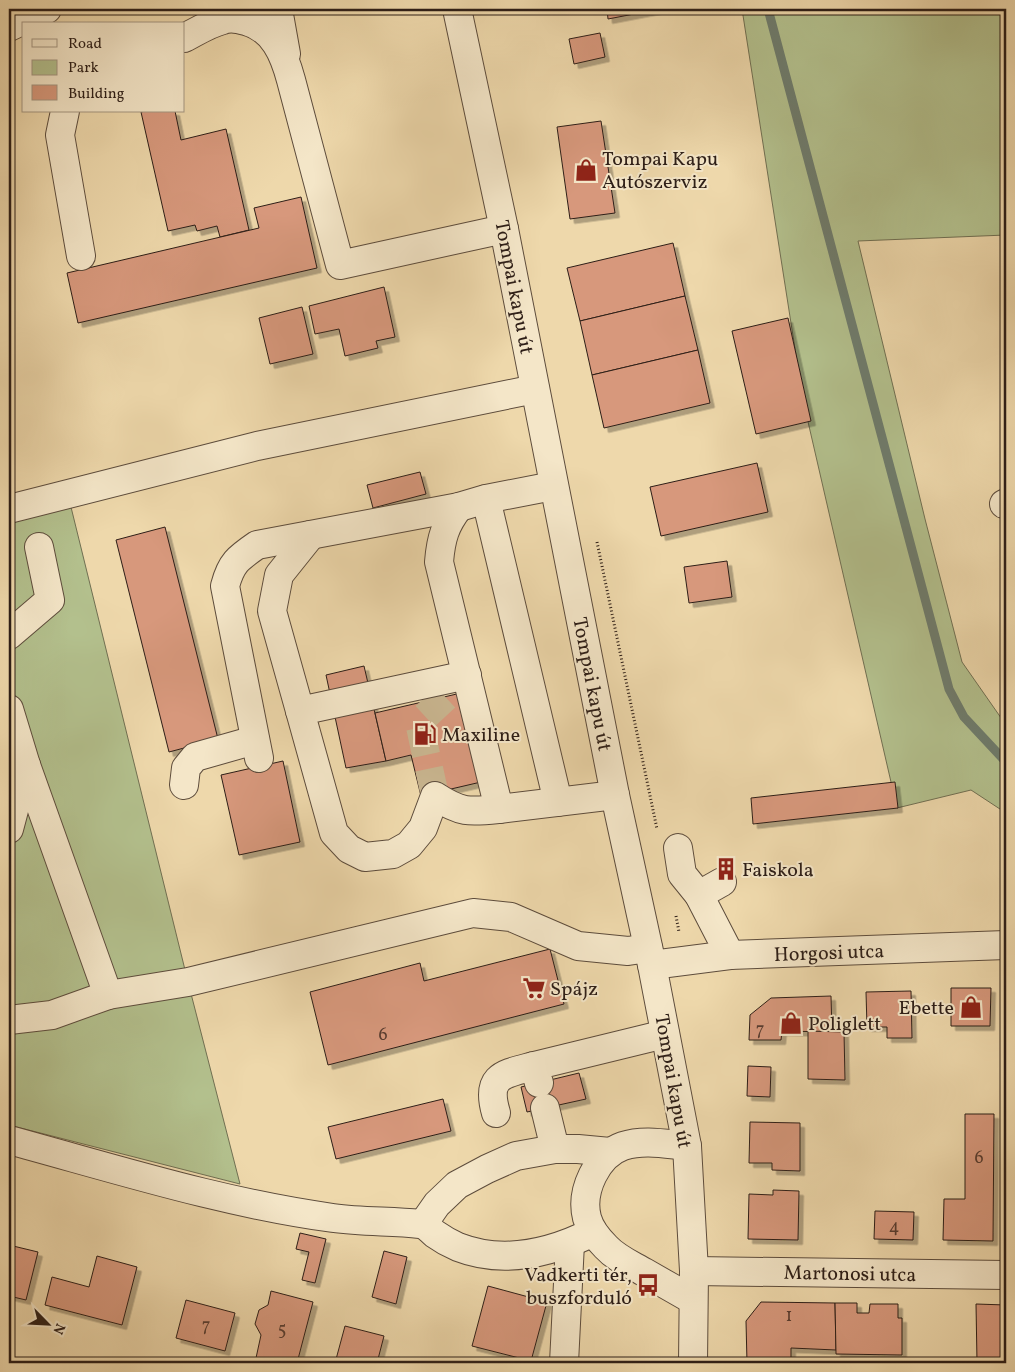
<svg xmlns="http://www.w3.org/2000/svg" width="1015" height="1372" font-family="Vollkorn,serif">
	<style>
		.green { fill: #b3c08d; stroke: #706f52 }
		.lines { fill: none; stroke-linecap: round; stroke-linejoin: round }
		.stream { stroke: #6e7c6d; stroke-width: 9 }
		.building { fill: #d7987b; stroke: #2d1e17; filter: url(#shadow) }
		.minor-tunnel { stroke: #c7b38d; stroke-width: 28; stroke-dasharray: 28 14; stroke-linecap: butt }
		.minor-casing { stroke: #5d4c3c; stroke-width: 30 }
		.path { stroke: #2d1e17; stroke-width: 3; stroke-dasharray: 1 2.5; stroke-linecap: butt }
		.minor { stroke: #f4e6c8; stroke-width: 28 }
		.labels { text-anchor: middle; stroke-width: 4; stroke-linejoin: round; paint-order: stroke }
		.number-label { font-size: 18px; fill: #583c30 }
		.poi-label { font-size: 20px; fill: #2d1e17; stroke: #f4e6c8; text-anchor: start }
		.street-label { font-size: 20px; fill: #2d1e17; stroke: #f4e6c8 }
	</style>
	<defs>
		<filter id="shadow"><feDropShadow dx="4.5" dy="4.5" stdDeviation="0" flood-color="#0004"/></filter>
	</defs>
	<rect width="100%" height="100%" fill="#eed8ab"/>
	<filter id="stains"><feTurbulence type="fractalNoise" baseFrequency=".004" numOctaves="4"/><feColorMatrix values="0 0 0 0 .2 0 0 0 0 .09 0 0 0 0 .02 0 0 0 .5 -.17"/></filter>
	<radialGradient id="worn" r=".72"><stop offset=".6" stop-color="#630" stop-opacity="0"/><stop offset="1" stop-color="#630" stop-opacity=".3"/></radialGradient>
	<g class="green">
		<path d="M742 9H1006V235L858 241 925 519 962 662 1006 725V813L971 790 897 808 803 400Z"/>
		<path d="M69 499 188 982 240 1184 9 1125V516Z"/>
	</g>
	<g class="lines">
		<path class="stream" d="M768 9 949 689 964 717 1006 762"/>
	</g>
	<g class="building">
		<path d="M607 9H660L608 19Z"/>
		<path d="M600 33 605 57 574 64 569 39Z"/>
		<path d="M146 111H175L181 140 226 129 249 230 220 237 217 226 197 231 195 225 168 231 141 112Z"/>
		<path d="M601 121 615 213 570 219 557 127Z"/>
		<path d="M301 197 317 268 78 323 67 273 259 228 254 208Z"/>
		<path d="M673 243 685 296 580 321 567 268Z"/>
		<path d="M384 287 395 337 376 341 378 348 345 356 339 329 315 334 309 306Z"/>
		<path d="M685 296 698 350 592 375 580 321Z"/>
		<path d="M302 307 313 354 270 364 259 318Z"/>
		<path d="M788 318 811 421 756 434 732 331Z"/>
		<path d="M698 350 710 403 604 428 592 375Z"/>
		<path d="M757 463 768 512 661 536 650 487Z"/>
		<path d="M420 472 426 494 373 508 367 485Z"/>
		<path d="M165 527 218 739 169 752 116 540Z"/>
		<path d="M727 561 732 597 689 603 684 567Z"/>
		<path d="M364 666 386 761 346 768 326 675Z"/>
		<path d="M461 693 481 782 421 796 411 755 386 761 375 713Z"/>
		<path d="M283 761 300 842 239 855 221 775Z"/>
		<path d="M895 782 898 808 753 824 751 798Z"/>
		<path d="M550 949 564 1004 328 1065 310 992 420 963 424 981Z"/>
		<path d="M951 988H991L990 1026H951Z"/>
		<path d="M911 991 912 1038H887V1027H867L866 992Z"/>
		<path d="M831 996 832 1032 782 1031 781 1040H749L750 1015 771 998Z"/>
		<path d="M808 1031 844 1032 845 1080 808 1079Z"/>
		<path d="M748 1066 771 1067 770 1097 747 1096Z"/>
		<path d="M579 1073 586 1099 527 1112 521 1087Z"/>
		<path d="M443 1099 451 1131 336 1159 328 1127Z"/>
		<path d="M965 1114H994L993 1241 943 1240 944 1199H965Z"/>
		<path d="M750 1122 800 1123V1171L772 1170V1163H749Z"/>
		<path d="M773 1190 799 1191 798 1240 748 1239 749 1194 773 1195Z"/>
		<path d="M875 1211 914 1212 913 1240 874 1239Z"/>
		<path d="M300 1233 326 1239 315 1283 302 1280 309 1252 296 1249Z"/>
		<path d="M9 1245 38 1252 26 1300 9 1296Z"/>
		<path d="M384 1251 407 1257 396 1304 372 1297Z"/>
		<path d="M97 1256 137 1267 122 1325 45 1305 52 1277 89 1287Z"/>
		<path d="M488 1286 547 1302 531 1361 472 1346Z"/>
		<path d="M271 1291 313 1302 297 1363H276L256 1358 261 1335 255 1324 259 1310 268 1305Z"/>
		<path d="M186 1300 235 1313 225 1351 176 1338Z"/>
		<path d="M761 1302 835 1303 836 1350 791 1348V1363H747L746 1321Z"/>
		<path d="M835 1303H857V1313H869L870 1304H898V1318H902V1355L836 1354Z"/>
		<path d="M976 1304 1006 1305V1362H977Z"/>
		<path d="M345 1326 384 1336 377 1363H335Z"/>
	</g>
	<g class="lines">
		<path class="minor-tunnel" d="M435 796 419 722 446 697"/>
		<defs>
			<g id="minor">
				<path d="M278 9 286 54"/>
				<path d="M457 9 504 229 615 795 652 965 687 1146 694 1271 693 1363"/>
				<path d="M9 27 47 9"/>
				<path d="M184 38C196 32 210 23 223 20 230 17 239 19 246 21 274 29 284 54 291 80L340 265 504 229"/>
				<path d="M65 111 60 135 81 256"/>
				<path d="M486 499 558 802"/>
				<path d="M1004 504 1006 503"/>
				<path d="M459 507C445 525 441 538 439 562L499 809 615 795"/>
				<path d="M9 509 257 446 535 389"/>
				<path d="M9 635 50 600 39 547"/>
				<path d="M467 675 300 711 334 833 349 849 365 857 393 854 409 845 423 828 435 796C461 813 469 812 499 809"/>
				<path d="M9 709 26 765 108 995"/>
				<path d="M300 711 272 611 279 575 311 535"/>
				<path d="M259 758 225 586C231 563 238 558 257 545L459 507 486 499 553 486"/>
				<path d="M184 785 186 768 195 757 255 740"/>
				<path d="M9 829 26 765"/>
				<path d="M678 848 682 874 699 895 730 955"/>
				<path d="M699 895 722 882"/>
				<path d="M652 965 730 955 1006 945"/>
				<path d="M9 1020 52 1015 108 995 188 982 473 913 511 917 578 946 628 951 648 948"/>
				<path d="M539 1083 534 1066 665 1034"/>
				<path d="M545 1108 555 1149"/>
				<path d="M496 1113C485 1075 504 1074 534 1066"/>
				<path d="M9 1140C116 1169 223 1203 333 1218 362 1222 391 1221 420 1224 426 1224 430 1230 435 1234 442 1239 451 1244 458 1247 504 1265 551 1253 593 1232"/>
				<path d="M687 1146C666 1144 644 1139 623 1146 597 1155 580 1191 587 1218 590 1229 598 1239 606 1247 616 1258 630 1264 644 1272 660 1281 677 1291 693 1300"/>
				<path d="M423 1224 437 1204 457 1185 487 1169 516 1156 555 1149H578L610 1152"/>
				<path d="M694 1271 1006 1275"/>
				<path d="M564 1363 570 1243"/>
			</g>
		</defs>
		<use href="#minor" class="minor-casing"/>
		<g class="path">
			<path d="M597 542 657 829"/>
			<path d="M676 916 679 932"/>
		</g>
		<use href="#minor" class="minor"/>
	</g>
	<defs>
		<symbol id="shop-bare" viewBox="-9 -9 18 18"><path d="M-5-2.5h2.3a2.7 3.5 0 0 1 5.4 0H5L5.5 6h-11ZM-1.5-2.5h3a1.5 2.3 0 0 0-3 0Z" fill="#8f2418" stroke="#f4e6c8" stroke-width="2.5" paint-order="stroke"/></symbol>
		<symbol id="fuel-bare" viewBox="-9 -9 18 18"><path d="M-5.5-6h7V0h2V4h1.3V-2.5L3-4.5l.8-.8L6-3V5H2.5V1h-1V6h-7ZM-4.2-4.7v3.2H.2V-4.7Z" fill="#8f2418" stroke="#f4e6c8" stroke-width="2.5" paint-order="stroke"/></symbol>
		<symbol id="building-bare" viewBox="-9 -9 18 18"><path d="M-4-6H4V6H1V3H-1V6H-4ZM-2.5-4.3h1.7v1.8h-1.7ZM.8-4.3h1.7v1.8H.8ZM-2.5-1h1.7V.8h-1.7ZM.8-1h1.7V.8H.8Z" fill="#8f2418" stroke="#f4e6c8" stroke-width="2.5" paint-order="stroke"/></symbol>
		<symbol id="supermarket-bare" viewBox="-9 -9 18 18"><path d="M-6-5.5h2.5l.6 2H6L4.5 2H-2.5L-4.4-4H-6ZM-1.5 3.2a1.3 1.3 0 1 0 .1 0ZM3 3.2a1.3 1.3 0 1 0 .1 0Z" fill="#8f2418" stroke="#f4e6c8" stroke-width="2.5" paint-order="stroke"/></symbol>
		<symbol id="bus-bare" viewBox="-9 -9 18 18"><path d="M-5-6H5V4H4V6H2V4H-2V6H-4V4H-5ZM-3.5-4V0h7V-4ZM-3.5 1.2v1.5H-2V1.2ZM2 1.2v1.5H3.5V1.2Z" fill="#8f2418" stroke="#f4e6c8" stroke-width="2.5" paint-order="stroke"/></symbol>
	</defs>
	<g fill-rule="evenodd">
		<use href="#shop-bare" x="570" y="154" width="32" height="32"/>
		<use href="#fuel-bare" x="409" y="718" width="32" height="32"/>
		<use href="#building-bare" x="710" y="853" width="32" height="32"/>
		<use href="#supermarket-bare" x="518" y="972" width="32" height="32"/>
		<use href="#shop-bare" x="955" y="991" width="32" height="32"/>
		<use href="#shop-bare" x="775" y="1007" width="32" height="32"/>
		<use href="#bus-bare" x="632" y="1269" width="32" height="32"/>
	</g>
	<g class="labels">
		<g class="number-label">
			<text x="760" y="1035">7</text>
			<text x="383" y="1040">6</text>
			<text x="979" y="1163">6</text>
			<text x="894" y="1232">4</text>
			<text x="789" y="1321">1</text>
			<text x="206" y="1331">7</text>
			<text x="282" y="1335">5</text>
		</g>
		<g class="poi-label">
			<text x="602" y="165">Tompai Kapu<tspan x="602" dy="23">Autószerviz</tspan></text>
			<text x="442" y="741">Maxiline</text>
			<text x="742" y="876">Faiskola</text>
			<text x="550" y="995">Spájz</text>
			<text x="954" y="1014" text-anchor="end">Ebette</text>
			<text x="808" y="1030">Poliglett</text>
			<text x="632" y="1281" text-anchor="end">Vadkerti tér,<tspan x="632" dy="23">buszforduló</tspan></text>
		</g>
		<g class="street-label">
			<text transform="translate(515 287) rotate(79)" y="7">Tompai kapu út</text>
			<text transform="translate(593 684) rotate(79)" y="7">Tompai kapu út</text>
			<text transform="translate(829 952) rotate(-2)" y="7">Horgosi utca</text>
			<text transform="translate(674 1081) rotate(80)" y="7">Tompai kapu út</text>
			<text transform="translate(850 1273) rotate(1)" y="7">Martonosi utca</text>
		</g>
	</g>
	<rect width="1015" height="1372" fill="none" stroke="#eed8ab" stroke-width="30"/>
	<rect x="10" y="10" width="995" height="1352" fill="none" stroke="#2d1e17" stroke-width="2.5"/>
	<rect x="15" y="15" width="985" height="1342" fill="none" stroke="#2d1e17"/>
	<rect x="22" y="22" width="162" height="90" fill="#f4e6c8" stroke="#a49681"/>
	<rect x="32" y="39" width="25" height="8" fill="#f4e6c8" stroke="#a49681"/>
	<text x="68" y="48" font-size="15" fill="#2d1e17">Road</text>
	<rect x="32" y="60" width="25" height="15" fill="#b3c08d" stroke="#a49681"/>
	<text x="68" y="72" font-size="15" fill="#2d1e17">Park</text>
	<rect x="32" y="85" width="25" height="15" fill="#d7987b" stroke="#a49681"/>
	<text x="68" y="98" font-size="15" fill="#2d1e17">Building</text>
	<g transform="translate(48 1324) rotate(114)" stroke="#f4e6c8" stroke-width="4" paint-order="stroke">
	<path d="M0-4L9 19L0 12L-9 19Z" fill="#2d1e17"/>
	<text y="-8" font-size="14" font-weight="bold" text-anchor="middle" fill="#2d1e17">N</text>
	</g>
	<rect width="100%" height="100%" filter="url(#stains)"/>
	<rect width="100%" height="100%" fill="url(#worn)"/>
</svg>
